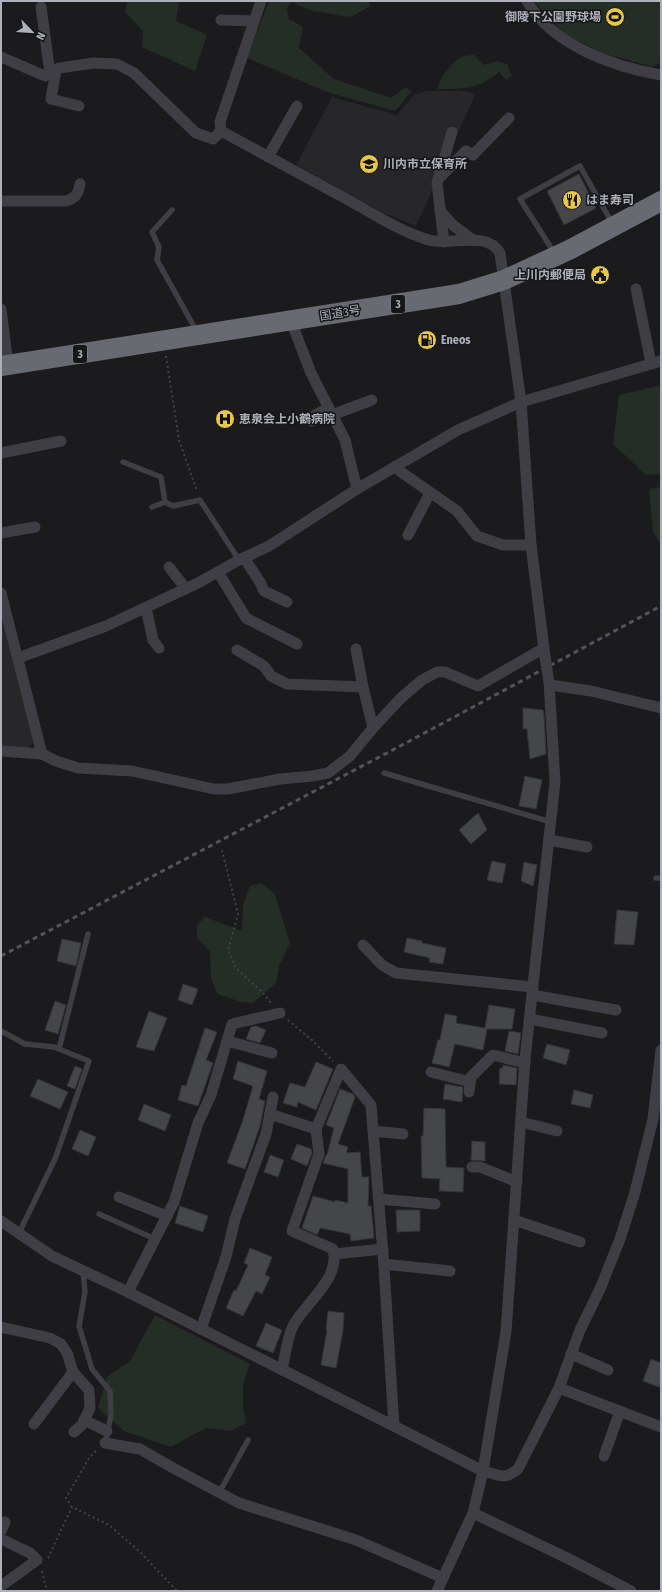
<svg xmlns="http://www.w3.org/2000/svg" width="662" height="1592" font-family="'Fira Sans Condensed','Noto Sans JP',sans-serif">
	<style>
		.built { fill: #27272a }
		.green { fill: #252d27 }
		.building { fill: #45464a; stroke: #353539 }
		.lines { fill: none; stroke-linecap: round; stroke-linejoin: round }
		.path { stroke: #424349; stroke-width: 2; stroke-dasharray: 2 3; stroke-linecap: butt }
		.lane { stroke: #3e3e44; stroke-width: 5.5 }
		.street { stroke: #3e3e44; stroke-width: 11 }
		.highway { stroke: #686a72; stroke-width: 20 }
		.rail { stroke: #53545b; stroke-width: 3; stroke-dasharray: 5 4; stroke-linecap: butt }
		.street-bridge { stroke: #3e3e44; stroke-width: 11 }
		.labels { text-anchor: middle; stroke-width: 3; stroke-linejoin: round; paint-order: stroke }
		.shield { fill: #161618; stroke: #80828a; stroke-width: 1 }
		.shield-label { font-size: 11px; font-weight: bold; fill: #aeb1bb }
		.poi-label { font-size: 12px; font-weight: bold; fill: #aeb1bb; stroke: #161618; text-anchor: start }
		.street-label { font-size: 12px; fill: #aeb1bb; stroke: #161618 }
	</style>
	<rect width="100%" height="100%" fill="#1b1b1d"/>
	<g class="built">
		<path d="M427 91H468L475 95 416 226 384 213 296 165 332 97 397 115 415 94Z"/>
		<path d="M1 615 34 742 26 749 1 747Z"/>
	</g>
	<g class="green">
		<path d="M127 1H179L176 21 207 35 195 71 142 47 143 31 125 12Z"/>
		<path d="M269 1H368L370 6 357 14 349 17 309 10 291 2 287 8 289 19 303 27 299 48 334 79 391 98 406 87 411 92 395 111 330 93 247 58Z"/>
		<path d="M534 1H661V62L653 67 603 53 567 35 550 19Z"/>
		<path d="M474 55 484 65 497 61 507 64 512 76 506 80 499 72C478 89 464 89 438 89 439 78 453 60 464 56 466 55 471 55 474 55Z"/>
		<path d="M661 385V474L646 475 613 444 619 395Z"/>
		<path d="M661 487V545L653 532 649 489Z"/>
		<path d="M261 883 275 894 290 943 279 966 276 983 253 1003 241 1002 218 994 211 979 210 951 197 938V925L205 917 242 931 243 905 250 886Z"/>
		<path d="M155 1315 250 1364 243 1384V1406L246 1423 231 1431 206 1428 171 1447 124 1431 98 1408 107 1377 130 1361Z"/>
	</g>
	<g class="building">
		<path d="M579 174 596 208 564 225 547 191Z"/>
		<path d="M523 708 543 710 544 715 546 754 530 759 527 729H523Z"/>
		<path d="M525 776 542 780 536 809 519 806Z"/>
		<path d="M478 813 487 830 471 844 459 830Z"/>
		<path d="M492 861 506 864 502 883 487 880Z"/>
		<path d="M524 862 537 865 533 886 521 881Z"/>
		<path d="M617 910 638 912 634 945 614 944Z"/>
		<path d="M407 938 422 941V943L446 948 443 964 429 962 430 958 404 952Z"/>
		<path d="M62 939 81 943 76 966 57 961Z"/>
		<path d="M183 984 198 989 192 1005 178 1000Z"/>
		<path d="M55 1001 66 1005 58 1034 45 1030Z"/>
		<path d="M489 1005 515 1009 512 1029H487L483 1050 455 1044 449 1067 432 1063 438 1040H440L445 1014 457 1016 456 1023 485 1028Z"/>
		<path d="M149 1011 167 1018 154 1051 136 1047Z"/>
		<path d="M256 1026 266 1030 260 1043 246 1039 251 1027Z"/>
		<path d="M205 1028 217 1032 206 1060 213 1063 198 1106 178 1100 182 1085 186 1086Z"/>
		<path d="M509 1031 521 1033 518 1054 505 1051Z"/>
		<path d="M547 1044 570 1050 566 1065 543 1058Z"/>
		<path d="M238 1061 267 1071 259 1099 265 1101 260 1126 245 1169 227 1163 243 1120 253 1086 233 1079Z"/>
		<path d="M316 1062 333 1069 316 1110 298 1102 297 1107 283 1103 290 1083 305 1087Z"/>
		<path d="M503 1065 517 1068 516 1085 499 1084 500 1068H503Z"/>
		<path d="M75 1066 82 1069 75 1089 67 1086Z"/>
		<path d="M38 1079 68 1092 60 1109 30 1096Z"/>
		<path d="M445 1084 463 1087 462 1102 443 1099Z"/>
		<path d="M340 1089 353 1094 355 1097 338 1144 348 1147 346 1153 360 1152 362 1177H369L368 1206H371L374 1238 351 1241 350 1234 320 1228 317 1235 302 1228 313 1196 335 1202V1200L348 1203V1169L323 1163 326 1155H327L334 1128 326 1125Z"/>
		<path d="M574 1090 593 1095 590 1108 571 1104Z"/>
		<path d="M144 1104 171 1115 165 1131 138 1120Z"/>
		<path d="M424 1108 445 1109 446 1167 464 1168 463 1192 439 1191 440 1179 422 1178 421 1136H423Z"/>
		<path d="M80 1130 96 1137 88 1156 72 1149Z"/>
		<path d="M472 1141 485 1142V1161L471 1160Z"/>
		<path d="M297 1144 311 1149 312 1153 307 1166 291 1159Z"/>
		<path d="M270 1155 284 1160 278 1177 264 1172Z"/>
		<path d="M180 1206 208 1216 203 1232 175 1223Z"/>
		<path d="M396 1210H420V1231L397 1232Z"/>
		<path d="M250 1248 272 1257 265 1275 270 1277 262 1294 256 1291 243 1316 226 1308 234 1290 236 1291 248 1265 244 1263Z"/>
		<path d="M328 1311 344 1313 343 1331 336 1368 321 1365 327 1330H326Z"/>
		<path d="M266 1323 282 1330 273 1353 256 1346Z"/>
		<path d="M651 1359 661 1363V1381L659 1387 643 1381Z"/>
	</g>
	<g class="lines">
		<g class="path">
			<path d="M166 356 179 440 197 491"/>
			<path d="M222 850 238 914 228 950 235 967 263 993 272 1004"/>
			<path d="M288 1020 313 1041 333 1061"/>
			<path d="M96 1451 89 1458 66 1498 72 1507 109 1525 140 1552 177 1591"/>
			<path d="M48 1558 72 1507"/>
			<path d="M42 1571 47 1591"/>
		</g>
		<g class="lane">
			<path d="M172 210 152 232 159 247 157 260 197 332"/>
			<path d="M555 254 520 199 580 166 612 223"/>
			<path d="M123 462 161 477 165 502"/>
			<path d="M152 507 165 502 173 506 200 500 239 560"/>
			<path d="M384 773 551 822"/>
			<path d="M656 878H661"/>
			<path d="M1 1031 25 1044 54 1047 89 1061 55 1159 19 1233"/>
			<path d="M59 1049 88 934"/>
			<path d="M99 1214 155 1239"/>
			<path d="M83 1270 85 1292 79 1326 92 1369 110 1391 111 1416 105 1443"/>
			<path d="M219 1493 248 1440"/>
		</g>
		<g class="street">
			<path d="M261 1 220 122 221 131C265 155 309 179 352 202 377 216 402 232 429 240 450 246 487 230 500 253L521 402 531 545 545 657"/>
			<path d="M527 1C552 45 614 67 661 75"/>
			<path d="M41 7 50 73"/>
			<path d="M221 20 254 21"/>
			<path d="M1 57 45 76 59 68 94 63 117 64 134 73 196 133 213 139 221 131"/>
			<path d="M56 70 51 99 79 106"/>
			<path d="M268 157 297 106"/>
			<path d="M440 177 466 151 473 155 509 118"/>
			<path d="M1 201H66C76 198 78 194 80 184"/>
			<path d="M440 211 454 226 473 240"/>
			<path d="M444 242 437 183 452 132"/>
			<path d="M636 289 651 363"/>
			<path d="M1 309 8 365"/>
			<path d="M291 321 311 373 345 440 357 489 458 430 521 402 661 361"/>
			<path d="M332 415 372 400"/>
			<path d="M312 421 315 415 329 408"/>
			<path d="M1 453 61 441"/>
			<path d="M394 467 457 511 477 536 503 545H531"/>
			<path d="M1 533 35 527"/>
			<path d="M408 535 430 493"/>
			<path d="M244 558 260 582 264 591 287 602"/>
			<path d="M169 567 186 589"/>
			<path d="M218 572 246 618 297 644"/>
			<path d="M1 593 42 754"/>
			<path d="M146 608 153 640 159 648"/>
			<path d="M356 649 363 687 373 728"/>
			<path d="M237 650 264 666 271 676 287 684 363 687"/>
			<path d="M18 658 106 626 198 583 239 560 269 546 357 489"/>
			<path d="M550 685 591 691 661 708"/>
			<path d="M1 751 42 754 56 761 78 768 132 771 214 789H228L280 779 313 776 328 773 350 756 373 728 401 698 422 680 437 672H445L478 686 544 648"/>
			<path d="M549 840 587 847"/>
			<path d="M363 945 382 965 396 973 533 987"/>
			<path d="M532 995 616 1010"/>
			<path d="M530 1019 602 1033"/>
			<path d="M227 1041 272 1053"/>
			<path d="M431 1072 467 1081 493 1055 525 1063"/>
			<path d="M469 1092 471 1077"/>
			<path d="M270 1114 316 1129"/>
			<path d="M521 1122 557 1131"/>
			<path d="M373 1131 403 1134"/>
			<path d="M472 1167H480L517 1182"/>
			<path d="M119 1197 167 1216"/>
			<path d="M379 1199 435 1204"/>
			<path d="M514 1220 580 1242"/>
			<path d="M1 1221 52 1256 128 1292 483 1471C500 1475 503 1481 518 1469L559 1388 580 1330 600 1289 620 1239 635 1192 653 1119 661 1050"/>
			<path d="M334 1254 383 1249"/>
			<path d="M384 1264 450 1271"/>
			<path d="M128 1292 174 1202 198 1123 211 1095 232 1024 280 1013"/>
			<path d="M1 1327 50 1338 61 1344 67 1353 73 1372 89 1390 90 1408 82 1425 74 1432"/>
			<path d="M201 1329 226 1257 235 1219 266 1134 273 1097"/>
			<path d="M571 1354 608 1370"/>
			<path d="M282 1370C285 1356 287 1340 292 1328 304 1303 341 1280 333 1249L292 1231 319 1154 316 1129 341 1069 371 1105 384 1267 394 1426"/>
			<path d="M559 1388 661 1427"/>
			<path d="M84 1420 107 1431"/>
			<path d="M34 1424 73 1372"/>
			<path d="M105 1443 140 1449 173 1468 239 1503 356 1540 443 1578"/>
			<path d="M604 1456 620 1411"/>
			<path d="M473 1513 567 1558 631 1591"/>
			<path d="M1 1531 5 1522"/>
			<path d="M1 1539 30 1553 37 1560 1 1586"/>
			<path d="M437 1591 473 1513 483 1471 506 1332 525 1059 555 782 549 682"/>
		</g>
		<path class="highway" d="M1 366 459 294 504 280 569 250 661 201"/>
		<path class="rail" d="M1 956 404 744 661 606"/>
		<path class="street-bridge" d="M545 657 549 682"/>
	</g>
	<defs>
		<symbol id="stadium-disc" viewBox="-11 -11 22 22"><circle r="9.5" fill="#e8c647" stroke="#161618"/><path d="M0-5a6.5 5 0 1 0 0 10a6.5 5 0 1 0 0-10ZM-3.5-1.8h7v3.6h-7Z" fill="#111"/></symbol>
		<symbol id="school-disc" viewBox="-11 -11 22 22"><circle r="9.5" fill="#e8c647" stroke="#161618"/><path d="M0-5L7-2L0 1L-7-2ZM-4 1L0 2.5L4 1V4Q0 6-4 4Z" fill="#111"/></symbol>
		<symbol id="restaurant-disc" viewBox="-11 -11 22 22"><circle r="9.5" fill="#e8c647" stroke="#161618"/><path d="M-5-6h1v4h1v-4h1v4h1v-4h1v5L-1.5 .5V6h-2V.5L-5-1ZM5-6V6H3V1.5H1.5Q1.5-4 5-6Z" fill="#111"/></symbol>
		<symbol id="civic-disc" viewBox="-11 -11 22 22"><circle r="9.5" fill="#e8c647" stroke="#161618"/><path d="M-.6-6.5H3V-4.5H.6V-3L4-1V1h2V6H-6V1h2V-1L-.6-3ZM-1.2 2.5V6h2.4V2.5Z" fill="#111"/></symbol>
		<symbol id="fuel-disc" viewBox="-11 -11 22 22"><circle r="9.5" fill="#e8c647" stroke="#161618"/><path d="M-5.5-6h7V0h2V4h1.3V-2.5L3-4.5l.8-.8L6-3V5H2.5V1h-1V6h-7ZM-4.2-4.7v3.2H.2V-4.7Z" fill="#111"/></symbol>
		<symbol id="hospital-disc" viewBox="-11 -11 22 22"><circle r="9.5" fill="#e8c647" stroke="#161618"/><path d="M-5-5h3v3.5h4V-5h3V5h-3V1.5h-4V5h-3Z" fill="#111"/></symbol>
	</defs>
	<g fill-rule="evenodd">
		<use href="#stadium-disc" x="604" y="6" width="22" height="22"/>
		<use href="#school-disc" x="358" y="153" width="22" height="22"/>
		<use href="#restaurant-disc" x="561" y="189" width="22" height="22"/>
		<use href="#civic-disc" x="589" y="264" width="22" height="22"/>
		<use href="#fuel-disc" x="416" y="329" width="22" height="22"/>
		<use href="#hospital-disc" x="214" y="408" width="22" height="22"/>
	</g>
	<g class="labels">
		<g class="shield">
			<rect x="391" y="295" width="14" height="18" rx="3"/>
			<rect x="73" y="345" width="14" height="18" rx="3"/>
		</g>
		<g class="shield-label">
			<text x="398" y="308">3</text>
			<text x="80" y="358">3</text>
		</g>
		<g class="poi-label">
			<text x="601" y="21" text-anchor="end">御陵下公園野球場</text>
			<text x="383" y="168">川内市立保育所</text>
			<text x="586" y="204">はま寿司</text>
			<text x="586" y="279" text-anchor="end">上川内郵便局</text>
			<text x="441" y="344">Eneos</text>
			<text x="239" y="423">恵泉会上小鶴病院</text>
		</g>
		<g class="street-label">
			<text transform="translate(340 313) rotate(-9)" y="4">国道3号</text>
		</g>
	</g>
	<rect width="662" height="1592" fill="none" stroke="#aeb1bb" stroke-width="4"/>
	<g transform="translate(32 32) rotate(115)" stroke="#161618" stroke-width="3" paint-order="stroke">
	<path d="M0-3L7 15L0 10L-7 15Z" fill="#aeb1bb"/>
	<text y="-6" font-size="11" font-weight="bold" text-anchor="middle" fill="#aeb1bb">N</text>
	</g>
</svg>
